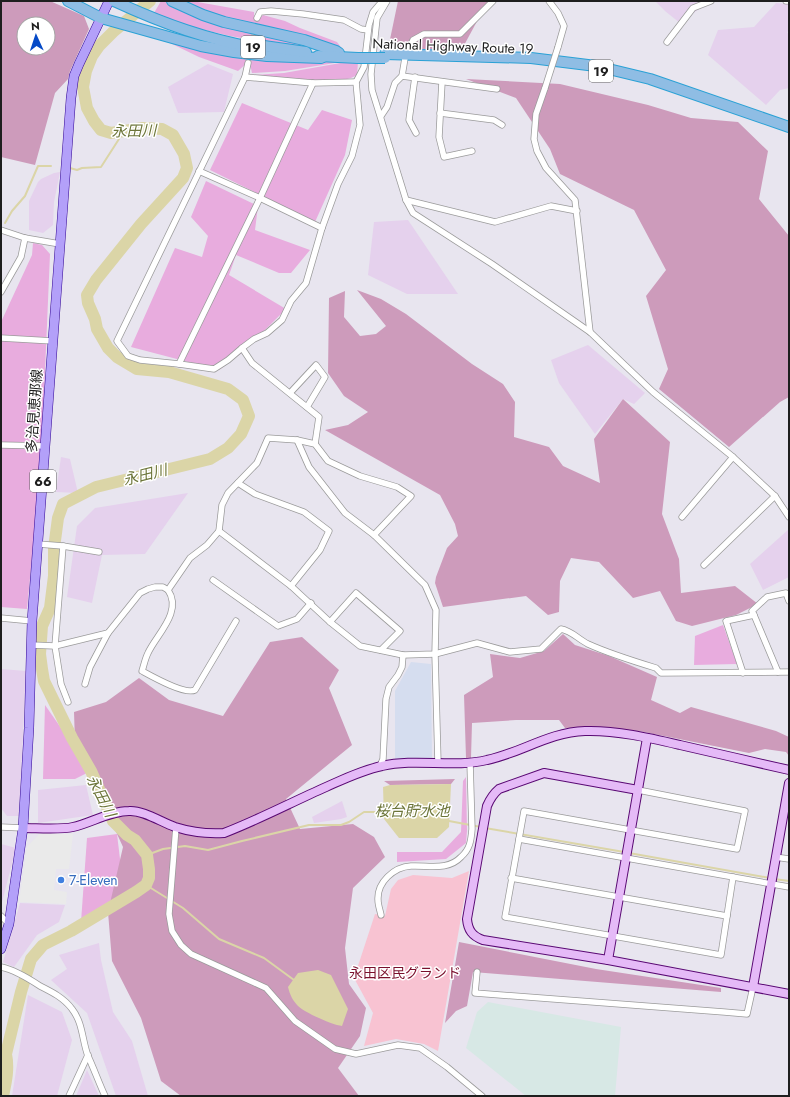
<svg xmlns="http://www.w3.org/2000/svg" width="790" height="1097" font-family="Jost,'Noto Sans JP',sans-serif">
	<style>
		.commercial { fill: #d5ddef }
		.industrial { fill: #d7e8e5 }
		.farmland { fill: #e5d1ed }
		.grass { fill: #e8acde }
		.forest { fill: #cd9bbb; fill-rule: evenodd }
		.park { fill: #f8c3d2 }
		.parking { fill: #eaeaea }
		.water { fill: #dbd5a7 }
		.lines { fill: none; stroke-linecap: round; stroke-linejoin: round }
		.stream { stroke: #dbd5a7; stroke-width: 2 }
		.river { stroke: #dbd5a7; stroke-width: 12 }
		.street-tunnel { stroke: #c0bdc5; stroke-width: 5.5; stroke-dasharray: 5.5 3; stroke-linecap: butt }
		.street-casing { stroke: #9b9b9b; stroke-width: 7 }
		.secondary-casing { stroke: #590873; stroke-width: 10 }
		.primary-casing { stroke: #320594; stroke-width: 10 }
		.highway-casing { stroke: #2aa1d5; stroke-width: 12 }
		.street { stroke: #fff; stroke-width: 5.5 }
		.secondary { stroke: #e5baf7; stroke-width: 8 }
		.primary { stroke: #b3a0f9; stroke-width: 9 }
		.highway { stroke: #8fbde4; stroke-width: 10 }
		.street-bridge-casing { stroke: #9b9b9b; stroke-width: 7; stroke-linecap: butt }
		.highway-bridge-casing { stroke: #2aa1d5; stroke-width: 12; stroke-linecap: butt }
		.street-bridge { stroke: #fff; stroke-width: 5.5 }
		.highway-bridge { stroke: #8fbde4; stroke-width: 10 }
		.shop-dot { fill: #3f7fe0; stroke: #fff; stroke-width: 1.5 }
		.labels { text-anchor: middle; stroke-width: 3; stroke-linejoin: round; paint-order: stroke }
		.shield { fill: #fff; stroke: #626262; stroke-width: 1 }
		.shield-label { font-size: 13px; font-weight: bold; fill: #1e1e1e }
		.street-label { font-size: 14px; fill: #1e1e1e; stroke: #fff }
		.shop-label { font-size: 14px; fill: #366cbe; stroke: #fff; text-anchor: start }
		.park-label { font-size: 14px; fill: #7a0f2c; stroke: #fff }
		.water-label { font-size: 15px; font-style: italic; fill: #6c7539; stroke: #fff }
	</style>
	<rect width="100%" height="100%" fill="#e8e5ef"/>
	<path class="commercial" d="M411 662 431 664 432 762 395 764V691Z"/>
	<path class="industrial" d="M488 1002 621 1027 615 1096H526L466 1048 477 1012Z"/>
	<g class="farmland">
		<path d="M655 1H710L680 23 665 11Z"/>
		<path d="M776 3 789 4V31L787 32 789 35V88L780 90 766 105 708 55 718 30 754 27Z"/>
		<path d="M208 64 233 74 224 112 178 113 168 87Z"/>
		<path d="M60 172 54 202 53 225 43 233 29 230V201L38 182 41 179 54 173Z"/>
		<path d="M408 220 458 294H407L368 275 374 222Z"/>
		<path d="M588 345 645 393 634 404 623 399 595 434 559 383 551 360Z"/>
		<path d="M61 457 70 459 78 493 56 492Z"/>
		<path d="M188 493 145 554 102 555 92 603 67 597 77 526 95 508Z"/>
		<path d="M789 529V577L763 590 750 564Z"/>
		<path d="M1 669 26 671 19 816H7L1 808Z"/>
		<path d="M86 785 93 815 38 823V790Z"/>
		<path d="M342 801 347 817 341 819 314 823 312 817Z"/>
		<path d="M1 844 16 848 1 906Z"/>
		<path d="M20 903 65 905 59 922 37 935 14 967 3 962Z"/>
		<path d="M99 943 101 960 113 1012 132 1041 148 1096H116L87 1013 51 980 67 969 59 955Z"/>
		<path d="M28 995 62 1012 72 1040 57 1096H12Z"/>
		<path d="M87 1070 99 1096H76Z"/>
	</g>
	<g class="grass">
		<path d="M161 1H165L200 16 301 43 321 49 286 46 230 36 192 27 154 13Z"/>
		<path d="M177 1H192L254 12V17L260 18 263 15 285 21 300 28 337 42 343 50 236 23Z"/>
		<path d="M166 41 341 62 285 71 252 73 250 64 247 63 238 71 199 57Z"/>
		<path d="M346 62H358L357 75C338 88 277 77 252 75L284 73Z"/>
		<path d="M242 103 308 130 322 110 352 120 345 155 315 222 210 170Z"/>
		<path d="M206 181 258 206 255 230 310 250 291 273H279L236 255 229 275 286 309 243 352 219 370 131 347 175 248 202 257 208 236 191 217Z"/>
		<path d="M33 243 42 245 50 254 41 465 27 609 1 607V322L32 255Z"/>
		<path d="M723 625 737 664 694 665 695 636Z"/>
		<path d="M45 705 91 771 75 779H43Z"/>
		<path d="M466 777 467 831 466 843 446 859 397 862V852H442L461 832 463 781Z"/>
		<path d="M117 834 120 859 121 901 81 922 87 838Z"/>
	</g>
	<g class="forest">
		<path d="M1 1H50L84 16 89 29 70 71 68 79 55 93 35 165 1 157ZM24 24H48V48H24Z"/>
		<path d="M398 1H488L462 49H388Z"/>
		<path d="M466 79 560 84 648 105 691 118 738 122 768 151 759 199 789 236V397L780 402 729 447 659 389 668 369 646 296 666 270 634 210 560 174 550 149 516 98Z"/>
		<path d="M357 290 381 299 406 314 472 364 503 384 515 402 514 437 549 447 563 466 600 483 594 439 623 399 670 442 662 514 679 559 681 593 735 586 758 604 736 615 692 626 676 621 660 591 633 598 599 562 571 558 560 581 559 612 548 615 526 596 443 607 435 583 436 577 447 548 458 536 455 524 440 495 325 430 348 425 368 412 344 396 328 373 329 298 345 291 344 317 360 336 376 334 386 326Z"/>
		<path d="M563 634 575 645 609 656 657 677 651 700 680 713 691 707 776 731 789 737V756L786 752 765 749 749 753 644 732 600 727 565 728 559 720H516L472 723 471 758H466L464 695 493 677 490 654 520 658 544 651Z"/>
		<path d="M302 637 339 670 329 688 352 745 286 799 300 829 353 824 374 837 385 857 353 888 345 948 349 984 366 1008 360 1036 338 1068 359 1096H181L161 1081 141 1018 112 961 108 912 123 847 75 742 74 712 106 702 139 678 169 700 223 716 270 642Z"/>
		<path d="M455 779 451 784 390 785 384 781Z"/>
		<path d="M459 942 596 969 721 988V992L473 972 467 1006 456 1011 445 1023Z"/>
	</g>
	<path class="park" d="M469 871 438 1051 424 1044 396 1039 364 1046 373 1013 354 978 375 914 385 916 391 889 398 880 413 875 452 878Z"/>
	<path class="parking" d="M39 834H73L69 869H56L54 890 67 892 66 904 19 902 27 847Z"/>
	<g class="water">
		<path d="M451 784 449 827 437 838H399L384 819 383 787 390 785Z"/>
		<path d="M318 970 331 975 348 1009 342 1026C333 1025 305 1013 298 1006 293 1001 290 995 288 987L298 973Z"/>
	</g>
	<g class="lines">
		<g class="stream">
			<path d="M70 168 77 170 82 168 101 167 119 139 118 132"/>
			<path d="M5 223 12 211 25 196 38 166H51"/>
			<path d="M449 821 481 827"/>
			<path d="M485 828 624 852"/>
			<path d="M629 853 770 878"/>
			<path d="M147 855 163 849 185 846 208 850 242 841 309 825H341L349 822 364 812H384"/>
			<path d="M774 879 789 881"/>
			<path d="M146 885 183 908 219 939 264 958 294 980"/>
		</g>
		<path class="river" d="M3 1096C6 1082 9 1069 6 1054L21 992 31 959 43 945 71 931 136 892 146 885 149 878V869L147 855 135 840 127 835 113 821 91 771 72 738 44 681 42 669 40 654 42 626 50 608 54 576V548L58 518 63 504 96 487 210 459 228 448 241 434 249 416 243 400 228 389 169 372 137 369 117 357 108 348 97 329 95 319 88 303 87 295 96 280 141 224 183 178 187 168 184 154 173 135 162 129 143 128 111 133 101 130 94 121 87 108 83 87 86 71 92 56 99 46 113 32 150 1"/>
		<path class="street-tunnel" d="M248 63 257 18"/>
		<defs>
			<g id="street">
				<path d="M387 1 377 18 371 74 372 90 406 200 413 213 492 264 590 332 653 392 733 457 775 496 789 517"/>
				<path d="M549 1 558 13 564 26 558 47"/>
				<path d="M786 1H789"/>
				<path d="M257 18 260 12 271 11 303 14 344 20 361 29 368 30"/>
				<path d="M667 42 693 8 711 1"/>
				<path d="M402 76 497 89"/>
				<path d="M245 77 248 63"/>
				<path d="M415 77 409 120 416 133"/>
				<path d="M442 82 439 137 444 157 472 151"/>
				<path d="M545 88 536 114 534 139 537 151 546 168 575 200 590 332"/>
				<path d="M440 113 494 120 502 125"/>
				<path d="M381 116 387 107 395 83 402 76 405 58 413 40 424 34H460L493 1"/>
				<path d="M199 171 260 198 322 228"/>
				<path d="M406 200 495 222 551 206 577 211"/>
				<path d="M1 230 25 238 60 244"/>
				<path d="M1 292 21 257 25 238"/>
				<path d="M1 338 53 341"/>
				<path d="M242 348 228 360 214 369 179 364 260 198 313 83"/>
				<path d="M179 364 140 360 128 356 117 341 245 77 313 83 356 82"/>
				<path d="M290 393 316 365 325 377 307 407"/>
				<path d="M297 440 309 467 345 513 374 535 425 585 436 610 435 654 438 763"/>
				<path d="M315 444 319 417 252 363 242 348 254 339 267 333 282 320 291 301 306 283 322 228 338 184 352 156 360 125 356 82 364 67 369 25 373 12 379 5 384 1"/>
				<path d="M1 445 46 446"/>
				<path d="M238 483 255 494 304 512 329 531 320 550 291 586"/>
				<path d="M682 517 733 457"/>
				<path d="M219 531 291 586 330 622 360 646 403 655 435 654 477 643 510 652 520 651 541 649 561 629C572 631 578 639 588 644 610 654 633 661 656 668L661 673 789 672"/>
				<path d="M38 544 63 546"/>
				<path d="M704 565 775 496"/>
				<path d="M213 580 278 626 297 619 311 603"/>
				<path d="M168 590C183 612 156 635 148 653 145 659 144 665 142 671 153 677 185 695 195 690L236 621"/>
				<path d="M754 615 778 672"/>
				<path d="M1 618 32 621"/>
				<path d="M330 622 356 593 400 631 381 650"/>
				<path d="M31 645 55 646 108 633 140 593 148 589 155 587H163L168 590 190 558 207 545 219 531 222 505 228 493 257 463 268 438 297 440 315 444 328 461 360 476 397 487 411 496 374 535"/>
				<path d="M743 673 726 621 754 615 752 611 767 597 786 593 789 601"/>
				<path d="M85 684 90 667 108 633"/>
				<path d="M68 702 61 684 55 646 63 546 99 552"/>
				<path d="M380 766 383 759 386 699 389 687 398 675 402 667 403 655"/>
				<path d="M638 790 745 811 737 849 524 811 505 917 721 955 733 877"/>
				<path d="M1 827 23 828"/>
				<path d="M176 827 169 914 172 931 181 945 191 954 266 988 295 1021 335 1049 356 1054 398 1045 420 1048 447 1067 482 1096"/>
				<path d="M519 839 789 887"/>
				<path d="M775 857 789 859"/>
				<path d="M511 878 727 916"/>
				<path d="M381 915C380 910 378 905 378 900 377 882 394 867 411 866 428 865 448 871 461 857 470 849 471 841 472 829L470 762"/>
				<path d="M1 916 9 924"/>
				<path d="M1 967C15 970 28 978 40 986 52 992 64 998 72 1009 83 1023 82 1040 88 1056 94 1069 99 1083 105 1096"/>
				<path d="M477 972 475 993 724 1012 747 1014 753 987"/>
				<path d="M69 1096 88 1055"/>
			</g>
			<g id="secondary">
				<path d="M638 790 544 773 499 789C493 794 490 799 487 806L467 919C468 930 472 936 483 940L608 960 789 994"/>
				<path d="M23 828C37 828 60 830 73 827 91 823 110 811 129 811 143 810 161 822 175 827 191 832 207 834 224 833 258 820 292 802 326 787 344 779 362 770 382 766 416 758 453 768 487 760 521 753 549 732 585 731 616 730 650 738 680 745 716 753 753 762 789 770"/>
				<path d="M608 960 647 738"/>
				<path d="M753 987 789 783"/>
			</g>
			<path id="primary" d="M1 949 9 924 23 828 29 728 32 621 71 98 74 76 79 64 109 1"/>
			<g id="highway">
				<path d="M68 1 101 18 201 46 234 52 267 56 321 58 325 56"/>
				<path d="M114 1C164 24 208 40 262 49"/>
				<path d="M172 1 203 15 224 22 304 40 336 51 339 53"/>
				<path d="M257 45 306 52"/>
				<path d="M385 54 531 58 596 66 650 79 789 127"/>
				<path d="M318 56 358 58"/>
			</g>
		</defs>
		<use href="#street" class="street-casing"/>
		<use href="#secondary" class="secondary-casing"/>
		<use href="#primary" class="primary-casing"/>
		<use href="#highway" class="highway-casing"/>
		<use href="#street" class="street"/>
		<use href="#secondary" class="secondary"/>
		<use href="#primary" class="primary"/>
		<use href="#highway" class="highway"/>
		<defs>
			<path id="street-bridge" d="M545 88 558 47"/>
			<path id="highway-bridge" d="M358 58H385"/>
		</defs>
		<use href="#street-bridge" class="street-bridge-casing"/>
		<use href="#highway-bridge" class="highway-bridge-casing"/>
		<use href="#street-bridge" class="street-bridge"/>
		<use href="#highway-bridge" class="highway-bridge"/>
	</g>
	<circle class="shop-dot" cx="61" cy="880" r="4"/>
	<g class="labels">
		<g class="shield">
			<rect x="241" y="36" width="24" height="22" rx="3"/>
			<rect x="589" y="60" width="24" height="22" rx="3"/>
			<rect x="30" y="470" width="26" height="22" rx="3"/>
		</g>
		<g class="shield-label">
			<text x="253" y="52">19</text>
			<text x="601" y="76">19</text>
			<text x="43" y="486">66</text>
		</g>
		<g class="street-label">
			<text transform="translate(453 46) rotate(2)" y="5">National Highway Route 19</text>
			<text transform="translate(34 411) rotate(-86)" y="5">多治見恵那線</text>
		</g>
		<g class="shop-label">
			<text x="69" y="885">7-Eleven</text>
		</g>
		<g class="park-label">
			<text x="405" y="978">永田区民グランド</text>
		</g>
		<g class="water-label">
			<text transform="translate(134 131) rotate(-1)" y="5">永田川</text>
			<text transform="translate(145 475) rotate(-14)" y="5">永田川</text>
			<text transform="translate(101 796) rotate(63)" y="5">永田川</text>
			<text x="412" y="816">桜台貯水池</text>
		</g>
	</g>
	<rect width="790" height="1097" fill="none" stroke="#1e1e1e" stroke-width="4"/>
	<g transform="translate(36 36) rotate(357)"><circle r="19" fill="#ffffff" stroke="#a5a5a5"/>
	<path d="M0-3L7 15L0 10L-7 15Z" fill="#064ac7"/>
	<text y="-6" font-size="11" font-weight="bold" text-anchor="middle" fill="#1e1e1e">N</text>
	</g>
</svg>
